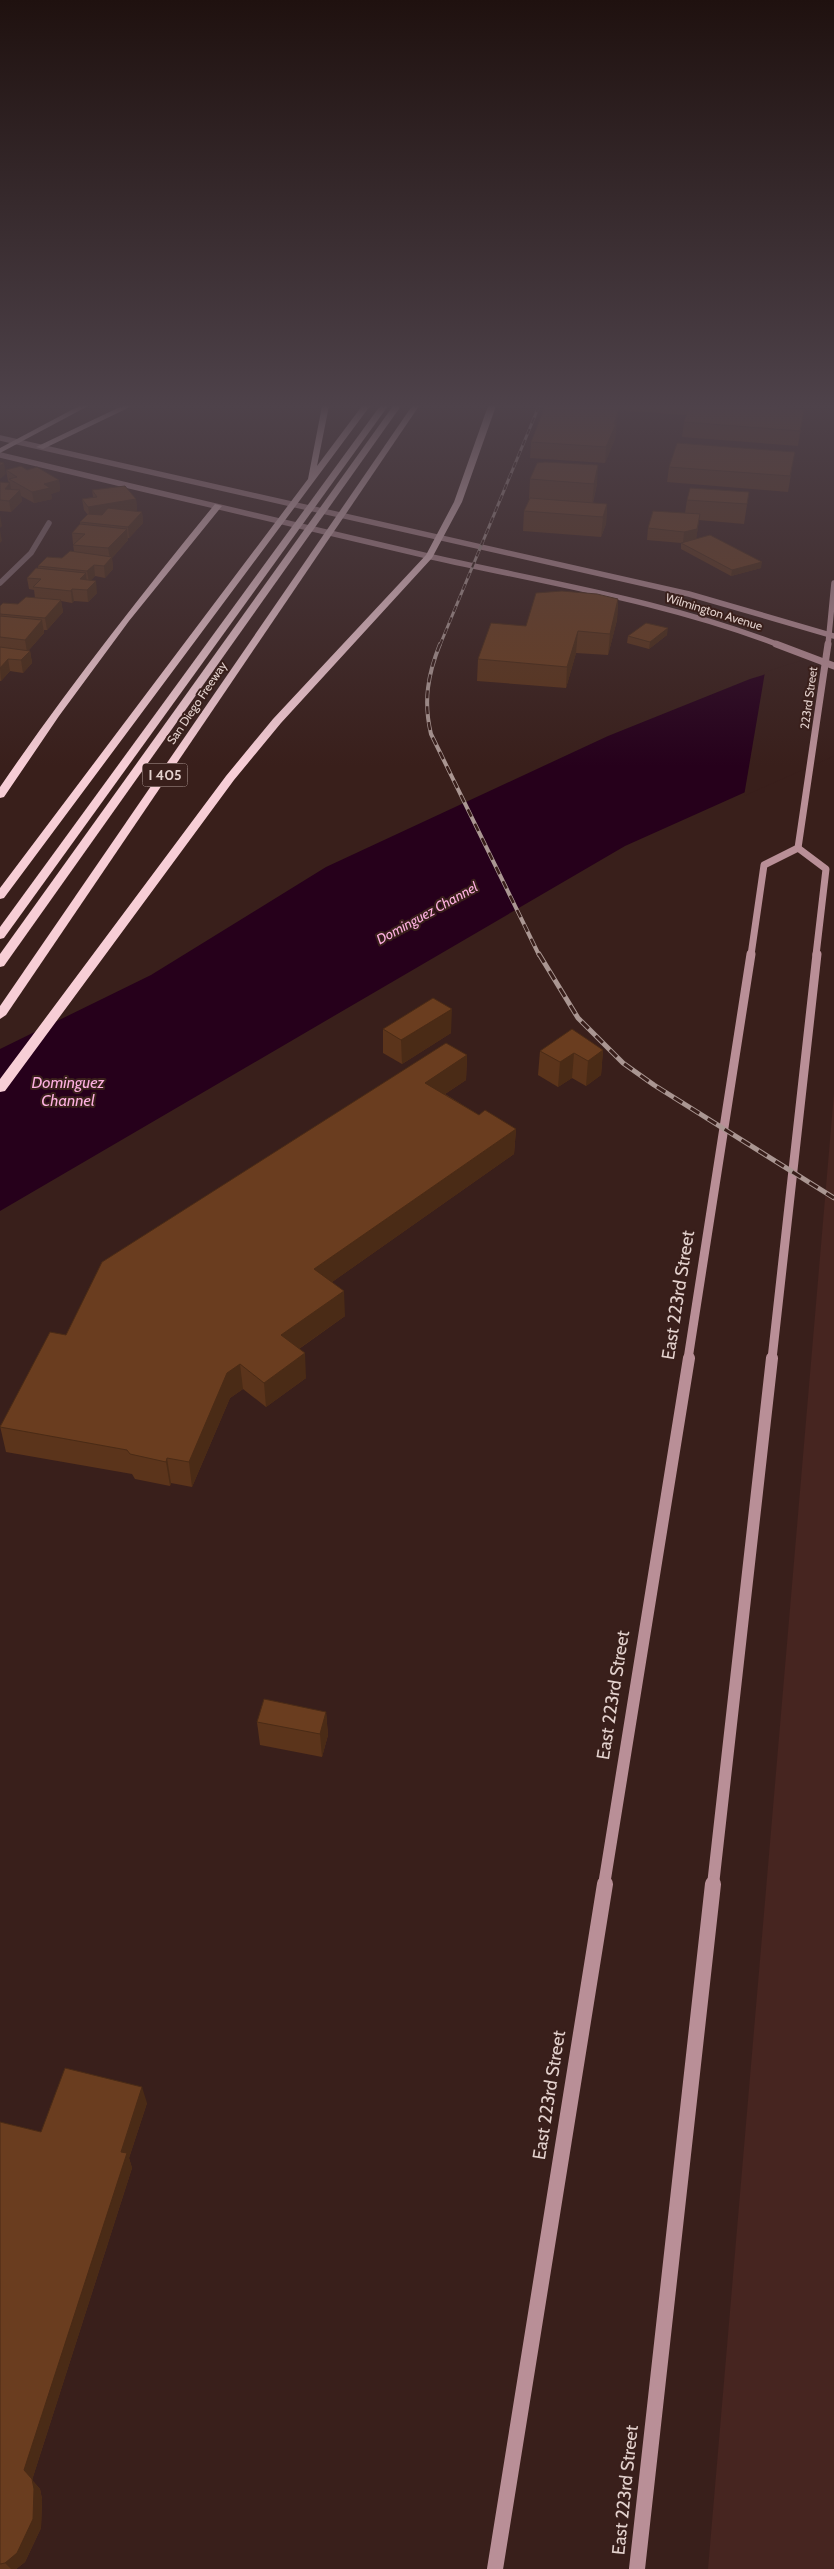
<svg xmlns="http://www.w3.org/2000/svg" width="834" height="2569" font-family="Cabin,sans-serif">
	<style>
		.built { fill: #462520 }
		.water { fill: #26001b }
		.pier { fill: #391f1b }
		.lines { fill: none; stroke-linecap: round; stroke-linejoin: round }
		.minor { stroke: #84696e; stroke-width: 5.5 }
		.secondary-far4 { stroke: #b98f97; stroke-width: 5.5 }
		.secondary-far3 { stroke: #b98f97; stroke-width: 7 }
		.secondary-far2 { stroke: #b98f97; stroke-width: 9 }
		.secondary-far1 { stroke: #b98f97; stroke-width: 12 }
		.secondary { stroke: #b98f97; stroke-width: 16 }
		.motorway { fill: #f7ced6; fill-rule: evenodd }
		.rail-far2-casing { stroke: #aa9692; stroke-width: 3 }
		.rail-far1-casing { stroke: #aa9692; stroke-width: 4 }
		.rail-casing { stroke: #aa9692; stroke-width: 5 }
		.rail-far2 { stroke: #391f1b; stroke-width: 2; stroke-dasharray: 6; stroke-linecap: butt }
		.rail-far1 { stroke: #391f1b; stroke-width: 2.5; stroke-dasharray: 8; stroke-linecap: butt }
		.rail { stroke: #391f1b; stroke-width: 3; stroke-dasharray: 10; stroke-linecap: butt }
		.wall { fill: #5b341b }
		.shaded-wall { fill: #4a2b16 }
		.building { fill: #6a3d1f; stroke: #4a2b16 }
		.labels { text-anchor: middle; stroke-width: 4; stroke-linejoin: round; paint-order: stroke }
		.far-street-label { font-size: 12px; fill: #e3d1cd; stroke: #391f1b }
		.shield { fill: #391f1b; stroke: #b09c98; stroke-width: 1 }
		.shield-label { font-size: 14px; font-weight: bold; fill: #e3d1cd }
		.far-water-label { font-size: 14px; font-style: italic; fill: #fdb0df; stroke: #391f1b }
		.water-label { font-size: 16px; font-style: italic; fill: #fdb0df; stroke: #391f1b }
		.near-street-label { font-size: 18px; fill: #e3d1cd; stroke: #391f1b }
	</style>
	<rect width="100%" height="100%" fill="#391f1b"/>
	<path class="built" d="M834 1093V2569H708Z"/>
	<path class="water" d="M834 653 826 756 625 846 0 1211V1049L151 975 326 867 608 736 750 679Z"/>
	<path class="pier" d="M834 650V756L744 796 765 672Z"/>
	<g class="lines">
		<path class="minor" d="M0 583 31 553 49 523"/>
		<g class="secondary-far4">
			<path d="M0 438 689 594 834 636"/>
			<path d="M0 455C144 489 288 524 432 557 548 583 668 602 779 645"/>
			<path d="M828 645 834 583"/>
		</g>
		<g class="secondary-far3">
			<path d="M776 644 834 666"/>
			<path d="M798 848 828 644"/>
			<path d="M798 848 826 869 816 955"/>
			<path d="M751 955 764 865 798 848"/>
		</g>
		<g class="secondary-far2">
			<path d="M688 1359 751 954"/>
			<path d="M772 1359 817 954"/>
		</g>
		<g class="secondary-far1">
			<path d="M604 1885 689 1358"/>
			<path d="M713 1885 772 1358"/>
		</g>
		<g class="secondary">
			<path d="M495 2569 605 1884"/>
			<path d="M637 2569 713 1884"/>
		</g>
		<g class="motorway">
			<path d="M79 406H88L0 453V448Z"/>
			<path d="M122 406H132L43 449 36 447Z"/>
			<path d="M322 406H329L317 466 362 406H370L4 898 0 899V888L308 479Z"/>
			<path d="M380 406H388L4 938 0 939V927Z"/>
			<path d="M393 406H401L4 966 0 967V954Z"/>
			<path d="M412 406H419L6 1015 0 1019V1006Z"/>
			<path d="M488 406H496L462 502 432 558 281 723 234 780 5 1091 0 1092V1079L226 776 273 719 426 555 454 502Z"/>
			<path d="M215 504 222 506 129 621 59 716 4 797 0 798V787C67 689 140 596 215 504Z"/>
		</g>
		<defs>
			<path id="rail-far2" d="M440 645 539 406"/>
			<path id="rail-far1" d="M440 644C428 674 423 701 431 734L539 955"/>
			<path id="rail" d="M539 954 578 1018 623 1063 654 1085 834 1198"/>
		</defs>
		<use href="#rail-far2" class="rail-far2-casing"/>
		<use href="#rail-far1" class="rail-far1-casing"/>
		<use href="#rail" class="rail-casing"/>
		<use href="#rail-far2" class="rail-far2"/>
		<use href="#rail-far1" class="rail-far1"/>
		<use href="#rail" class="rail"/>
	</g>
	<g class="wall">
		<path d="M545 406H764V407L804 410 798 446 682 437 684 422 686 415 618 410 615 439 605 463 530 458 531 442Z"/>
		<path d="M669 467 792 468 788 492 667 482Z"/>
		<path d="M6 470H27L59 480 60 491 51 494 52 499 34 503 21 496 22 501 11 512 0 511V482L10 483 8 481Z"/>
		<path d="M530 479 597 484 593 503 607 504 606 524 601 537 523 531 524 511 530 499H529Z"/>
		<path d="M92 490 136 499 137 511H135L142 512 143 523 129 538H128V540L112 558 113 569 105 578 95 576 91 580 97 593 88 602 74 601 72 603 61 601 63 612 47 630H44V633L28 651H30L32 663 23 673 10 671 1 681H0V606L18 604 35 598 34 590 29 589 27 578 38 568V566L62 558 74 551 73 545 74 544H73L72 533 80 524V522L88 515 84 510 82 499 93 497Z"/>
		<path d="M749 492 744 524 699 520 696 539 761 568 731 576 681 549V543L647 540 648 528 685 513 687 500Z"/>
		<path d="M618 599 617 620 608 655 576 653 566 688 477 681 478 659 526 626Z"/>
		<path d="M667 635 649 649 627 643 628 636Z"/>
		<path d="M383 1029 451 1033 402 1064 383 1053Z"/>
		<path d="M603 1050 601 1075 586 1086 572 1078 558 1087 538 1075 540 1051Z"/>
		<path d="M467 1055 466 1080 445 1094 479 1115 516 1129 514 1154 332 1282 345 1316 299 1349 306 1378 266 1407 243 1389 230 1398 192 1487 171 1483 170 1486 135 1479 132 1474 6 1452 0 1426 66 1335Z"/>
		<path d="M326 1712 328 1735 322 1757 260 1745 257 1722Z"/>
		<path d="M147 2103 129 2158 132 2168 32 2480 40 2489 42 2499 41 2528 25 2562 16 2569H0V2122L41 2132Z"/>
	</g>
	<g class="shaded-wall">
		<path d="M619 408 617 423 616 429 615 439 605 463 606 447Z"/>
		<path d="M804 410 802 424 798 446 800 431Z"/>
		<path d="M4 463 6 474 0 479V466Z"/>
		<path d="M598 465 597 484 592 504 594 484Z"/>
		<path d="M59 480 60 491 51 494 52 499 34 503 32 492 44 484Z"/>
		<path d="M10 483 12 494 5 489Z"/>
		<path d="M20 490 22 501 11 512 9 501Z"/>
		<path d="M136 499 137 511 90 518 88 507Z"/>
		<path d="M607 504 606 524 601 537 603 517Z"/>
		<path d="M142 512 143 523 129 538 128 527Z"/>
		<path d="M700 514 696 540 683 543 684 532Z"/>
		<path d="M0 515 2 526 0 528Z"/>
		<path d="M127 529 128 540 112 558 113 569 105 578 104 566 110 559 108 548Z"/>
		<path d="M0 530 2 541 0 543Z"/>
		<path d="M762 562 761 568 731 576 732 570Z"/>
		<path d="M94 565 95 576 89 583 87 571Z"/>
		<path d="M86 573 87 585 80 579Z"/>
		<path d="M96 581 97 593 88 602 87 590Z"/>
		<path d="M72 589 74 601 72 603 71 591Z"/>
		<path d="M618 599 617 620 608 655 610 634Z"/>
		<path d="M61 600 63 612 47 630 45 618Z"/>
		<path d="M42 620 44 633 27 652 25 640Z"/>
		<path d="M668 628 667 635 649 649 650 642Z"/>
		<path d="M578 631 576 653 566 688 567 667Z"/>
		<path d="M30 651 32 663 23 673 21 660Z"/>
		<path d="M8 659 10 671 1 681 0 668Z"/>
		<path d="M452 1009 451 1033 402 1064 401 1040Z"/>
		<path d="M603 1050 601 1075 586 1086 588 1061Z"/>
		<path d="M574 1053 572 1078 558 1087 560 1062Z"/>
		<path d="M467 1055 466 1080 425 1107V1083Z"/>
		<path d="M516 1129 514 1154 315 1294 314 1269Z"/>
		<path d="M344 1291 345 1316 283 1360 281 1335Z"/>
		<path d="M305 1353 306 1378 266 1407 264 1383Z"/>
		<path d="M240 1364 243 1389 230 1398 192 1487 189 1462 227 1373Z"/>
		<path d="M167 1458 171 1483 170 1486 166 1462Z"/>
		<path d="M326 1712 328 1735 322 1757 320 1734Z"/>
		<path d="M142 2087 147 2103 129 2158 132 2168 32 2480 40 2489 42 2499 41 2528 25 2562 16 2569H11L5 2563 24 2470 121 2152Z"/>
	</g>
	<g class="building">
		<path d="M545 406H578L619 408 614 424H616L606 447 531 442Z"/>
		<path d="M689 406H756L804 410 800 431 684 422Z"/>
		<path d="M677 443 795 452 790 476 669 467Z"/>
		<path d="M0 462 4 463 0 466Z"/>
		<path d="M545 462 598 465 594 484 530 479 537 463Z"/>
		<path d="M21 466 27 470 37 467 59 480 44 484 50 488 32 492 9 479 17 477 6 470Z"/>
		<path d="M0 482 10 483 5 489 20 490 9 501 0 500Z"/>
		<path d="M125 486 136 499 88 507 82 499 97 497 92 490Z"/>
		<path d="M690 488 749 492 747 504 687 500Z"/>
		<path d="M530 498 607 504 603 517 524 511Z"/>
		<path d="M108 508 142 512 128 527 80 522 88 514 102 515Z"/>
		<path d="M653 511 700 514 697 529 684 532 648 528Z"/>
		<path d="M80 524 127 529 108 548 73 545 85 534 72 533Z"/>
		<path d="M710 535 762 562 732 570 681 543Z"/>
		<path d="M70 551 112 557 104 566 94 565 87 571 38 566 47 557 62 558Z"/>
		<path d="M36 568 86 573 80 579 96 581 87 590 72 589 71 591 33 587 41 579 27 578Z"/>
		<path d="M562 591 597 594 618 599 610 634 578 631 567 667 478 659 491 623 526 626 536 593Z"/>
		<path d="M26 597 61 600 45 618 0 614V606L3 603 18 604Z"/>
		<path d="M0 616 42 620 25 640 0 637Z"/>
		<path d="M646 623 668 628 650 642 628 636Z"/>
		<path d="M0 647 30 651 21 660 8 659 0 668Z"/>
		<path d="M433 998 452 1009 401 1040 383 1029Z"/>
		<path d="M572 1029 603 1050 588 1061 574 1053 560 1062 540 1051Z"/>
		<path d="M446 1043 467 1055 425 1083 479 1115 485 1110 516 1129 314 1269 344 1291 281 1335 305 1353 264 1383 240 1364 227 1373 189 1462 167 1458 166 1462 130 1454 127 1450 0 1427 50 1332 66 1335 102 1262Z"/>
		<path d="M264 1699 326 1712 320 1734 257 1722Z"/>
		<path d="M65 2068 142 2087 121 2152 127 2153 24 2470 32 2479 34 2489 33 2519 17 2553 5 2563 0 2564V2122L41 2132Z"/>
	</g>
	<linearGradient id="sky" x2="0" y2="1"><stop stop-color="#1f110f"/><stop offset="0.53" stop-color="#4e424a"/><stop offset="1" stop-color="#4e424a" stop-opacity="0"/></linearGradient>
	<rect width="834" height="766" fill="url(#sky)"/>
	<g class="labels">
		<g class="far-street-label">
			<text transform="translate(714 612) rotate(17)" y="4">Wilmington Avenue</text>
			<text transform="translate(809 698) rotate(-82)" y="4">223rd Street</text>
			<text transform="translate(197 703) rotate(-56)" y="4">San Diego Freeway</text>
		</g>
		<rect class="shield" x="142.5" y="763.5" width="45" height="23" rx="4"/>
		<g class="shield-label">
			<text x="165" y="780">I 405</text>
		</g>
		<g class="far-water-label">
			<text transform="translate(427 913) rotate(-29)" y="5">Dominguez Channel</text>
		</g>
		<g class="water-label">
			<text x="68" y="1088">Dominguez<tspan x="68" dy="18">Channel</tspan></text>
		</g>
		<g class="near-street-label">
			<text transform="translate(678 1295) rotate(-81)" y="6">East 223rd Street</text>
			<text transform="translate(613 1695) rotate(-81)" y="6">East 223rd Street</text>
			<text transform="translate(549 2095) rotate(-81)" y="6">East 223rd Street</text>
			<text transform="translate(625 2490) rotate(-84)" y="6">East 223rd Street</text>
		</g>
	</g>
</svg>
